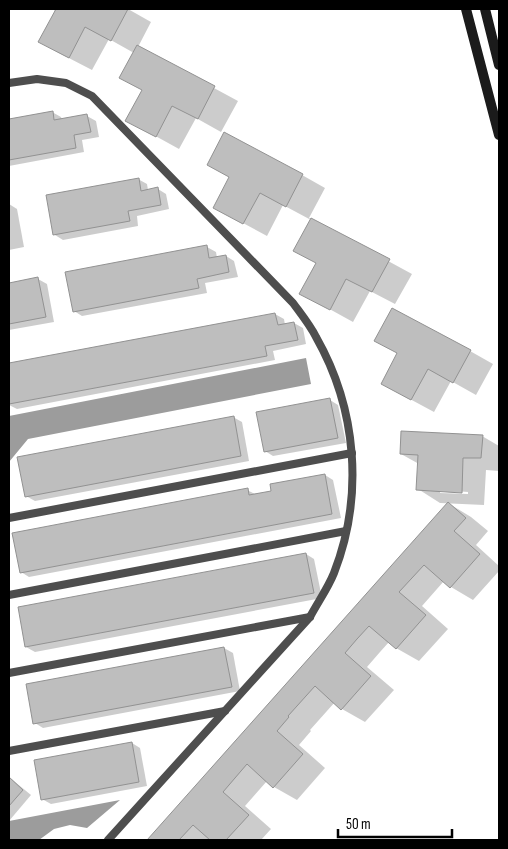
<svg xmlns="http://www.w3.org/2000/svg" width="508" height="849" font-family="'Sofia Sans Condensed',sans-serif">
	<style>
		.water { fill: #9c9c9c }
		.shadow { fill: #0003; fill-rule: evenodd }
		.building { fill: #bebebe; stroke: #929292 }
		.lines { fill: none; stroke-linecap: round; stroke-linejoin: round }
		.lane { stroke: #4e4e4e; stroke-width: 8 }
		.secondary { stroke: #1b1b1b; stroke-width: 10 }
	</style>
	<rect width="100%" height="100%" fill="#fff"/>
	<g class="water">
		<path d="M306 358 311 384 28 439 9 462V416Z"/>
		<path d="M120 800 87 828 70 825 54 829 39 840H9V821Z"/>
	</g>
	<g class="shadow">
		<path d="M51 9H128L151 22 138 47 238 101 221 132 196 118 179 149 150 133 143 90 134 53 109 39 92 70 63 55 40 42 56 11Z"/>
		<path d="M52 112 61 117 62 120 87 116 96 121 99 137 82 140 84 152 9 166V120Z"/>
		<path d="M302 175 325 188 309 218 412 274 395 304 370 291 353 322 324 306 311 220 283 205 267 236 215 208Z"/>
		<path d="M138 179 147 184 148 190 158 189 166 194 169 209 137 216 138 226 63 240 55 235Z"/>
		<path d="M9 204 17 209 24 247 9 250Z"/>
		<path d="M207 247 216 252 217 258 226 256 234 261 238 277 205 283 207 293 82 316 74 311Z"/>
		<path d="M38 279 47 284 54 322 9 330V284Z"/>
		<path d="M275 314 284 319 285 325 294 323 303 328 306 344 273 351 275 360 17 409 9 405V364Z"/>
		<path d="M470 351 493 364 476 395 451 381 434 412 382 384Z"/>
		<path d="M330 400 338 405 346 443 273 456 265 451Z"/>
		<path d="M233 417 242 422 249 461 35 501 26 496Z"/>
		<path d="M482 436 499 446V471L486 470 484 505 440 503 418 489 419 464 401 454ZM440 490 468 492V494L440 493Z"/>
		<path d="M325 475 333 480 341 518 29 577 21 572 247 490 257 495 272 492Z"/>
		<path d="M448 503 471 517 488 531 476 545 499 566V571L473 600 451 587 444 581 422 606 448 629 419 661 396 648 389 642 380 652 367 667 394 690 365 722 342 709 335 702 310 730 311 731 299 745 325 768 297 800 274 787 267 781 245 806 271 829 261 840H149Z"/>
		<path d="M306 554 314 559 322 598 35 652 26 647Z"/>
		<path d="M224 648 233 653 240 691 43 728 35 723Z"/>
		<path d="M132 743 140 748 147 786 51 804 42 799Z"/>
		<path d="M9 777 31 795 9 821Z"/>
	</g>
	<g class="building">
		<path d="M56 9H128L111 41 85 27 69 58 38 42Z"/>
		<path d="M137 45 215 86 198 119 172 106 156 137 125 121 142 90 119 78Z"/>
		<path d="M53 111 54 120 87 114 91 132 74 135 76 148 9 160V119Z"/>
		<path d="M224 132 303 174 286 207 260 193 243 224 213 208 229 177 207 165Z"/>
		<path d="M139 178 141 191 158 187 161 205 128 211 130 221 53 235 46 195Z"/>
		<path d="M311 218 390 259 372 292 346 279 330 310 299 294 316 263 293 251Z"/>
		<path d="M207 245 209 258 226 255 229 272 197 279 199 288 73 312 65 272Z"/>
		<path d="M38 277 46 317 9 324V283Z"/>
		<path d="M392 308 471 350 453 383 428 369 411 400 381 384 397 353 374 341Z"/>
		<path d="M275 313 278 325 294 322 298 340 265 346 267 356 9 404V363Z"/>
		<path d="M330 398 338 438 264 452 256 412Z"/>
		<path d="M234 416 241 456 25 497 17 457Z"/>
		<path d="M401 431 483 435 481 458H463L462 493 416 490 418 455 400 454Z"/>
		<path d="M325 474 332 514 20 573 12 533 248 488 249 495 271 491 270 484Z"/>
		<path d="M448 502 466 518 454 531 480 554 450 588 424 565 399 592 426 615 396 649 369 626 357 639 345 653 371 676 341 710 315 686 288 716 289 717 277 731 303 754 273 788 247 764 223 792 249 815 226 840H210L193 825 179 840H147Z"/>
		<path d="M306 553 314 593 25 647 18 607Z"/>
		<path d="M224 647 232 687 33 724 26 684Z"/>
		<path d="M132 742 139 782 41 800 34 760Z"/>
		<path d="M9 777 23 790 9 806Z"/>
	</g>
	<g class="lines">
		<g class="lane">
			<path d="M9 83 37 79 66 83 92 96 293 303C301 314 310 325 316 337 357 409 364 496 334 573 328 588 318 602 310 617L108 840"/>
			<path d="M9 518 352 453"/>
			<path d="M9 595 346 531"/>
			<path d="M9 673 310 617"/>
			<path d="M9 751 225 711"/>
		</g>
		<g class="secondary">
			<path d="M466 9 499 135"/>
			<path d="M485 9 499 65"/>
		</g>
	</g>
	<rect width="508" height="849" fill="none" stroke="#000000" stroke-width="20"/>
	<path d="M338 829v8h114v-8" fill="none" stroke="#000000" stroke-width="2.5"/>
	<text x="346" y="829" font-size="15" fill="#000000" stroke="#ffffff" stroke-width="4" paint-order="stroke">50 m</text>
</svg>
